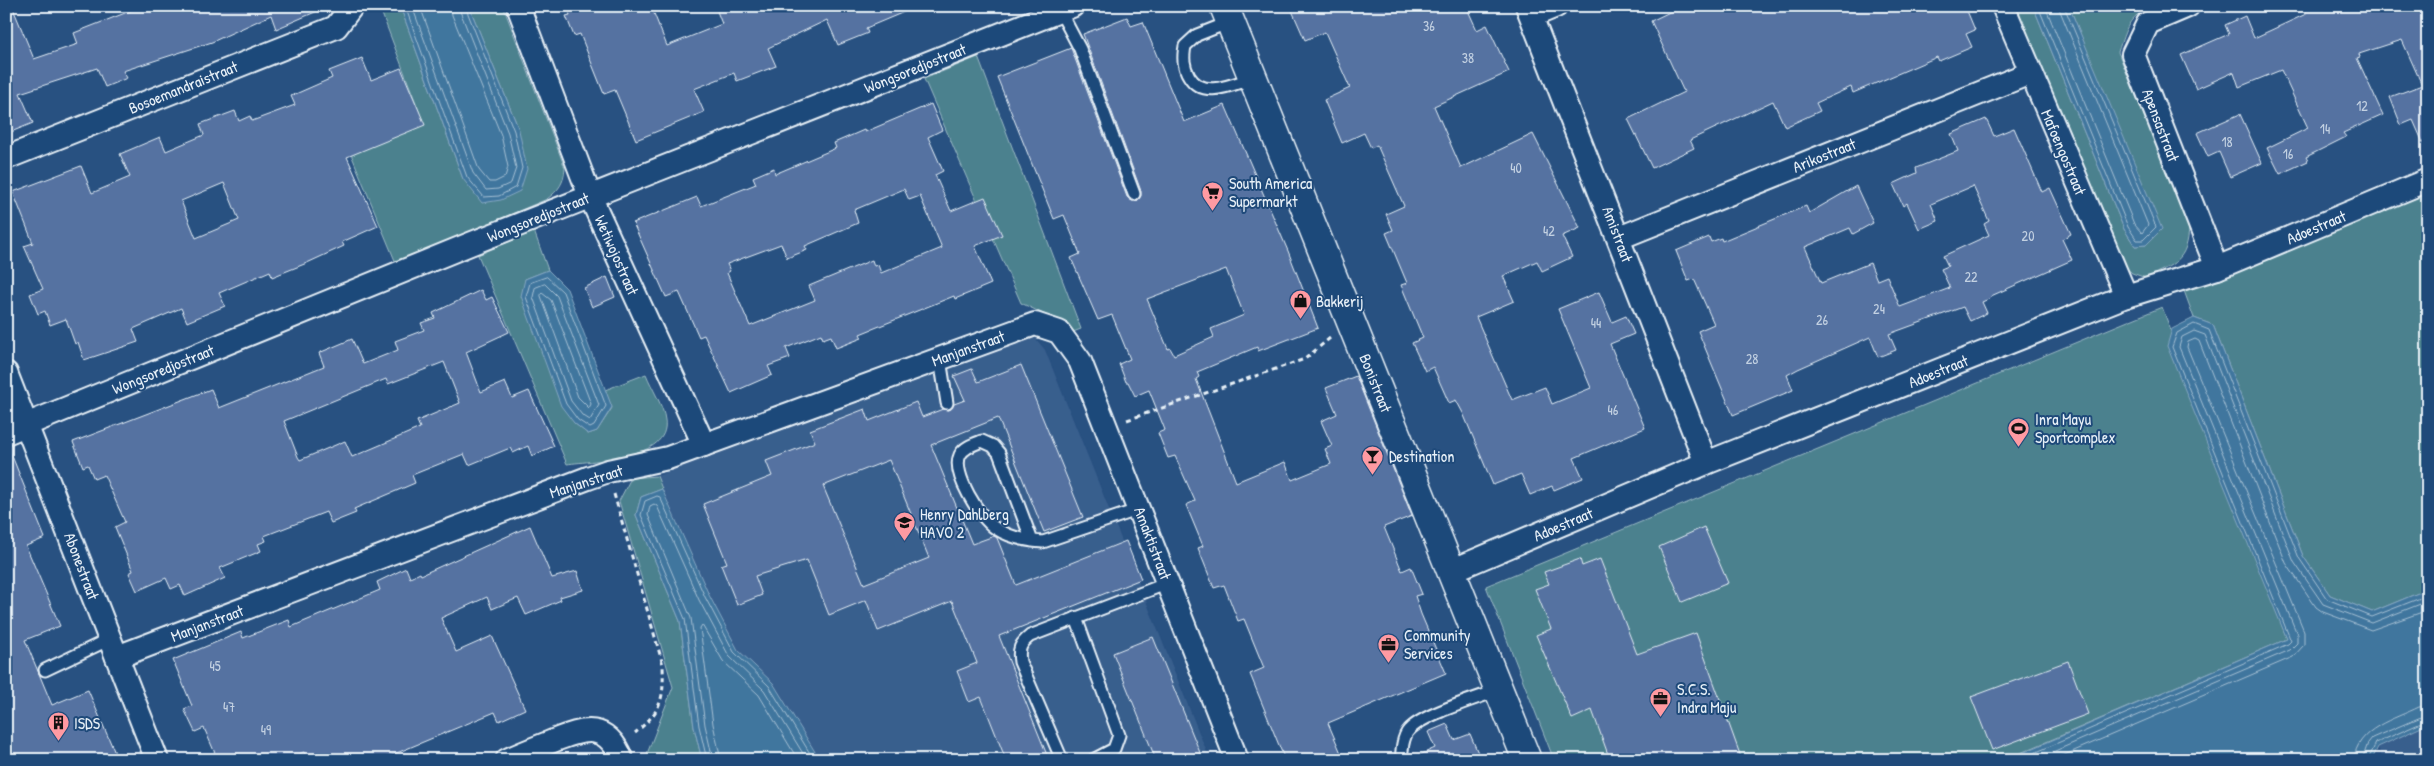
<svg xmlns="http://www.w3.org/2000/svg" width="2434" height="766" font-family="'Patrick Hand',sans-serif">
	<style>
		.built { fill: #395e8d }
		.green { fill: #4b818e; stroke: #9ab9c3 }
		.water { fill: #41769e; stroke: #84a7c2 }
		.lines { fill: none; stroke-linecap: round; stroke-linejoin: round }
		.shore { stroke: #a5c0d4; stroke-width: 1 }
		.building { fill: #5472a1; stroke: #e8f1f8; fill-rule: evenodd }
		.service-casing { stroke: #e8f1f8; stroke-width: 15 }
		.minor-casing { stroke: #e8f1f8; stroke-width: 26 }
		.tertiary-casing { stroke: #e8f1f8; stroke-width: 31 }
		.path { stroke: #e8f1f8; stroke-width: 3; stroke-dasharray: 5 4; stroke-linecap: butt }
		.service { stroke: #1f4a7a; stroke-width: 11 }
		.minor { stroke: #1f4a7a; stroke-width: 22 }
		.tertiary { stroke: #1f4a7a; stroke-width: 28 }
		.labels { text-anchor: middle; stroke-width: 4; stroke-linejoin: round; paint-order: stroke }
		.number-label { font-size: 14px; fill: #c3d1e2 }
		.street-label { font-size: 16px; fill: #e8f1f8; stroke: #1f4a7a }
		.poi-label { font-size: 16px; fill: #e8f1f8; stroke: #1f4a7a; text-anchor: start }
	</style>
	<rect width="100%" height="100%" fill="#285181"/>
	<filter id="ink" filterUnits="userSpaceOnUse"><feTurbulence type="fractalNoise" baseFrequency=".02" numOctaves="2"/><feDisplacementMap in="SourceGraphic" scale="10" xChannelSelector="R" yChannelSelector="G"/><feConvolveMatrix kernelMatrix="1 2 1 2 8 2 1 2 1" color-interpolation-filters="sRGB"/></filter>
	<g filter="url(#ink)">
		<g class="built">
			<path d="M1022 335 1036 339 1045 350 1210 760H820L773 683 738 650 709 595 657 476Z"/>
			<path d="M2428 724V760H2383L2378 747Z"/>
		</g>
		<g class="green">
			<path d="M379 6H400L463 179 519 130 469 6H503L565 168C564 183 559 190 547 199L396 263 351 154 424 124Z"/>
			<path d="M2014 6H2033L2124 229 2135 246 2146 245 2111 110 2069 6H2152C2128 17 2126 28 2118 52L2189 226C2188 261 2174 264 2146 278L2132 273 2121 264Z"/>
			<path d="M978 57 1081 329 1065 335 1054 319 1021 303 924 79Z"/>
			<path d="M2428 191V589L2372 612 2330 595 2303 556 2213 325 2194 318 2183 288Z"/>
			<path d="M534 231 548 270 525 279 574 423 588 434 597 431 612 408 605 390 646 374C651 387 664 407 665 420 671 460 594 460 567 464L478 255Z"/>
			<path d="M2162 307 2287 639 2004 760H1554L1486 586Z"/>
			<path d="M657 476 662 489 641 497 636 515 680 621 694 727 702 760 645 759 673 687 619 501 631 478Z"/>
		</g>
		<g class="water">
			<path d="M400 6H469L519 130 527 169 520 191 501 200 482 203 463 179Z"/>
			<path d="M2033 6H2069L2162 229 2146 245 2135 246 2124 229Z"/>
			<path d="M548 270 567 289 612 407 597 431 588 434 574 423 561 406 521 296 525 279Z"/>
			<path d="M2194 318 2213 325 2303 556 2330 595 2372 612 2428 589V724L2378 747 2372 760H2006L2287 639 2167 346 2172 329Z"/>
			<path d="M662 489 709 595 738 650 773 683 820 760H702L694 727 680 621 636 515 641 497Z"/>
		</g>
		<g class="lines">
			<g class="shore">
				<path d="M405 6 467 177 484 197 499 196 516 187 522 168 514 131 465 6"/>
				<path d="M412 6 473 173 486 190 498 189 511 183 516 168 508 133 458 6"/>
				<path d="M420 6 479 170 489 182H495L505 177 508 167 501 135 452 15 451 6"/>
				<path d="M2038 6 2128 227 2137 240H2143L2156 227 2064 6"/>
				<path d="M2045 6 2134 224 2142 233 2148 225 2058 6"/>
				<path d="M547 277 563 292 606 406 594 426 590 428 578 420 566 404 526 297 530 283Z"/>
				<path d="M545 284 557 296 599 405 590 420 582 415 571 401 533 297 535 288Z"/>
				<path d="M542 293 551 300 591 404 589 408 578 397 541 296Z"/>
				<path d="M707 760 699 726 685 619 641 515 645 501 657 496 660 497 705 597 734 652 769 686 814 760"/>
				<path d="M713 760 705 725 691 618 648 515 650 506 654 504 657 506 699 600 729 656 764 690 807 760"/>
				<path d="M721 760 713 724 700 628 702 625 723 661 759 695 798 760"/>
				<path d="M2018 760 2288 644 2291 641 2172 347 2177 333 2194 324 2209 330 2299 558 2327 599 2372 617 2428 595"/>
				<path d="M2034 760 2290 650 2297 643V634L2179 347 2182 337 2194 331 2205 335 2294 562 2323 604 2372 623 2428 601"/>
				<path d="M2053 760 2293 657 2304 645V631L2187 347 2188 342 2195 339 2199 341 2286 563 2316 607 2323 612 2371 630 2428 610"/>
				<path d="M2354 760C2356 728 2395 719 2419 707L2428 706"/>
				<path d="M2362 760 2368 743 2372 738 2428 714"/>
				<path d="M2368 760 2376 743 2428 720"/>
			</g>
		</g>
		<g class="building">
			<path d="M6 6H12L34 59 78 44 74 33 143 6H329L276 29 271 15 212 42 123 71 127 78 105 87 97 68 20 93 33 123 6 134Z"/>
			<path d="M567 6H651L667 46 722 24 715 6 916 7 866 28 868 33 838 45 827 20 768 48 776 66 737 81 734 73 694 89 704 112 636 140 615 90 604 94 580 34 574 36 566 16 570 15Z"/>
			<path d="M1290 6H1466L1477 30 1487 25 1509 72 1434 106 1461 168 1533 134 1580 228 1562 236 1572 257 1542 271 1537 261 1503 276 1514 301 1476 317 1512 400 1545 387 1552 404 1591 388 1558 309 1599 292 1612 322 1626 316 1634 334 1610 344 1645 428 1574 458 1583 478 1554 490 1552 486 1530 495 1521 474 1493 485 1463 413 1456 400 1449 403 1433 367 1425 371 1412 343 1423 338 1401 285 1407 283 1386 233 1393 230 1386 214 1404 206 1377 145 1371 148 1364 133 1342 143 1324 100 1350 88 1325 32 1305 40Z"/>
			<path d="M1682 6H1965L1975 30 1966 34 1972 47 1939 61 1937 57 1853 93 1851 87 1816 103 1820 111 1785 127 1773 101 1690 140 1694 148 1652 168 1628 119 1684 92 1651 21Z"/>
			<path d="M2303 6H2428V154L2413 120 2401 125 2390 97 2422 85 2402 40 2359 54 2360 57 2357 58 2383 115 2343 133 2346 137 2306 157 2308 161 2280 174 2267 148 2308 128 2281 70 2239 87 2234 72 2196 89 2181 55 2229 34 2225 25 2245 16 2254 38 2306 14Z"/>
			<path d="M1127 17 1131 26 1143 22 1184 122 1225 105 1288 251 1318 328 1258 351 1257 347 1197 372 1199 377 1196 379 1236 482 1285 462 1292 480 1331 464 1325 449 1332 446 1321 421 1337 414 1326 388 1356 376 1412 516 1384 527 1402 571 1411 567 1422 594 1415 596 1421 614 1446 673 1328 723 1344 760H1285L1250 674 1264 668 1244 619 1238 621 1224 585 1214 588 1198 548 1203 546 1186 505 1195 501 1175 456 1168 458 1158 433 1165 430 1149 390 1135 396 1128 382H1126L1119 364 1130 359 1112 315 1098 320 1071 258 1080 254 1064 215 1054 219 997 77 1071 48 1127 197 1132 201H1137L1141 196V191L1083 34ZM1226 269 1244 315 1211 329 1214 337 1174 355 1170 348 1168 349 1147 299Z"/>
			<path d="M362 58 371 80 401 68 425 125 347 157 378 226 342 242 344 246 307 263 272 277 270 271 219 293 225 306 187 322 181 308 133 329 138 342 84 360 78 342 75 344 66 319 50 325 45 311 38 314 30 294 43 289 24 246 33 243 13 192 81 166 92 193 130 177 120 154 160 137 166 151 204 135 200 124 235 111 239 121 250 116 252 121 295 105 291 96 332 78 329 71ZM224 183 239 220 196 238 181 201Z"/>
			<path d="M931 104 942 130 928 137 943 171 935 175 951 211 985 197 1002 235 975 246 991 284 955 299 954 296 860 334 862 338 836 348 831 336 823 339 821 334 786 348 790 358 768 366 772 375 731 393 704 335 699 337 679 292 666 297 633 223 697 197 701 206 756 184 753 177 774 168 775 174 836 148 834 143 864 130 865 132ZM904 189 909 200 920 196 942 248 881 273 878 265 874 266 872 260 809 286 815 300 750 326 727 273 730 271 727 264 781 244 787 258 807 250 805 246 858 223 854 210Z"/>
			<path d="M2240 114 2262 163 2230 177 2219 152 2208 157 2197 133Z"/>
			<path d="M1986 119 1994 136 2014 128 2042 192 2050 188 2071 234 2062 239 2072 260 1991 296V298L1982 302 1987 313 1970 321 1963 307 1889 334 1896 350 1878 357 1870 337 1798 369 1787 375 1793 390 1733 415 1698 331 1714 324 1694 279 1688 281 1676 251 1709 237 1711 242 1721 238 1722 241 1806 206 1809 213 1856 186 1873 223 1853 234 1850 228 1805 247 1821 283 1870 263 1877 280 1887 276 1900 307 1950 288 1941 269 1948 266 1943 256 1989 235 1984 224 1989 221 1973 186 1931 204 1938 221 1919 229 1907 203 1903 206 1893 184 1917 173 1916 168 1958 151 1951 134Z"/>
			<path d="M607 277 615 297 592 307 584 288Z"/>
			<path d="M481 290 486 300 492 297 509 332 466 352 481 392 505 382 512 398 529 391 554 446 532 456 528 446 513 453 510 448 469 465 464 454 412 475 415 483 354 509 356 513 331 523 326 512 264 536 266 541 258 544 261 551 220 568 225 578 185 596 180 585 171 589 166 578 137 591 129 573 133 571 115 527 125 522 104 475 94 479 88 465 83 467 73 442 211 389 219 408 324 366 319 353 352 339 363 364 398 350 395 341 424 330 421 323 435 318 433 313ZM444 362 460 403 417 421 420 428 352 457 345 441 300 460 298 457 284 421 386 379 388 384Z"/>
			<path d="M1021 365 1083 517 1044 532 998 418 931 445 972 544 994 536 997 538 1016 585 1126 541 1141 579 999 636 1049 760H1006L981 697 969 702 957 671 977 663 952 601 878 631 866 600 829 615 807 560 755 576 762 595 737 605 721 565 727 563 703 504 772 476 766 461 815 442 810 430 865 409 869 421 916 402 922 417 943 409 949 410 954 404 965 400 954 376 972 369 978 382ZM889 460 929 558 864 584 823 486Z"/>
			<path d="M6 446H8L45 538 26 546 60 626 25 640 52 705 88 690 118 760H6Z"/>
			<path d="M530 526 552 578 577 571 583 590 560 597 561 600 526 615 518 598 492 609 487 597 441 618 456 652 492 636 525 709 499 721 495 712 380 760H307L304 752 286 760H218L204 728 195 732 184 709 192 706 173 660 241 632 243 638 289 620 291 627 380 590 377 582 406 568 410 578 420 573 421 575Z"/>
			<path d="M1704 527 1728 583 1682 602 1659 547Z"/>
			<path d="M1580 559 1582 566 1600 559 1637 654 1696 633 1742 760H1610L1592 710 1572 719 1536 635 1551 629 1535 589 1549 584 1544 572Z"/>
			<path d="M1153 637 1203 760H1156L1113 653Z"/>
			<path d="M2068 661 2088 714 1992 750 1971 697Z"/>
			<path d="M1447 724 1454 740 1470 734 1481 760H1409L1435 748 1428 732Z"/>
		</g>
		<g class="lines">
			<defs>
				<g id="service">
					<path d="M1060 11 1080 49 1134 194"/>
					<path d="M1230 22 1197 35 1185 46C1183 57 1183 66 1189 76 1203 100 1233 84 1253 78"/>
					<path d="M940 359 947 403"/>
					<path d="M1032 541 999 453 993 446 982 441C974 444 964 447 960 455 951 473 980 518 995 528 1009 537 1027 541 1043 542L1140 509"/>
					<path d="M1076 618 1119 735 1114 749 1093 760"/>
					<path d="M45 670 110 639"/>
					<path d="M1062 760 1020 662C1018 649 1020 644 1030 636L1168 583"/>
					<path d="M1402 760C1401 752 1403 736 1409 730 1423 714 1478 698 1499 690"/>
				</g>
				<g id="minor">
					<path d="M518 6 590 196 704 445"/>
					<path d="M1527 6 1706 463"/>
					<path d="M2003 6 2126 296"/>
					<path d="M2188 6 2148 23 2133 54 2217 268"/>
					<path d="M1532 16 1556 6"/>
					<path d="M6 158 336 27 352 6"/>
					<path d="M1619 238 2030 73"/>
					<path d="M6 373 157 760"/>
					<path d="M6 433 470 244 1072 6"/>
					<path d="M1451 571 1706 463 2126 296 2217 268 2428 180"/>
					<path d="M117 657 588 478 608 471 668 458 1035 324 1059 332 1080 361 1237 760"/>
					<path d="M507 760C522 753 538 747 553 741 585 728 607 722 622 760"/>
				</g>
				<path id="tertiary" d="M1224 6 1527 760"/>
			</defs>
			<use href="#service" class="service-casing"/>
			<use href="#minor" class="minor-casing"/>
			<use href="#tertiary" class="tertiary-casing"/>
			<g class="path">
				<path d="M1127 420 1305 359 1330 338"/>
				<path d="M614 494 663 665C664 700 662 710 635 733"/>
			</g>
			<use href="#service" class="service"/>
			<use href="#minor" class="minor"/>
			<use href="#tertiary" class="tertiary"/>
		</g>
	</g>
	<defs>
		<symbol id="supermarket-pin" viewBox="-11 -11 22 30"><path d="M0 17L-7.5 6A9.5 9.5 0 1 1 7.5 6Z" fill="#ff9aa2" stroke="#1f4a7a"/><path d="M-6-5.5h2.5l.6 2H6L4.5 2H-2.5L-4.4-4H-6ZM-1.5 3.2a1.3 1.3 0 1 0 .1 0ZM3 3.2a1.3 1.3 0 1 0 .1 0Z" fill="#111"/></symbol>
		<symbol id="shop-pin" viewBox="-11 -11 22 30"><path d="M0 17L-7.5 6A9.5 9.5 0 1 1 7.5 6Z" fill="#ff9aa2" stroke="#1f4a7a"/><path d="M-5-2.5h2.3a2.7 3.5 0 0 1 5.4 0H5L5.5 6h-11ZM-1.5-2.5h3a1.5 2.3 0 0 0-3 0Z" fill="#111"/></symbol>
		<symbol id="stadium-pin" viewBox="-11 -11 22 30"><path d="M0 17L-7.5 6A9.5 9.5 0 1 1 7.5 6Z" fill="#ff9aa2" stroke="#1f4a7a"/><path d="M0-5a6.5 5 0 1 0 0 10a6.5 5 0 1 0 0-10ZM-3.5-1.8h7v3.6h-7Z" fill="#111"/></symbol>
		<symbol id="bar-pin" viewBox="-11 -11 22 30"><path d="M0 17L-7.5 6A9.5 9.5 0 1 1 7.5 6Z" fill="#ff9aa2" stroke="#1f4a7a"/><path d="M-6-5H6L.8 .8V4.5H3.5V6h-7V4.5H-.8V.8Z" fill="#111"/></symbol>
		<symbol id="school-pin" viewBox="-11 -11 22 30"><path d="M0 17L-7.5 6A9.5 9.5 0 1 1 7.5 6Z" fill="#ff9aa2" stroke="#1f4a7a"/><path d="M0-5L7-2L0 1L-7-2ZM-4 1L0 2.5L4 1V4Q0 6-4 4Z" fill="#111"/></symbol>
		<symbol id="office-pin" viewBox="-11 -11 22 30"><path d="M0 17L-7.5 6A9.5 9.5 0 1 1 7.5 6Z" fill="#ff9aa2" stroke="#1f4a7a"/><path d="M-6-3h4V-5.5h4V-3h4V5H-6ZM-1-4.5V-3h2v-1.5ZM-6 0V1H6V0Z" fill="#111"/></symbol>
		<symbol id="building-pin" viewBox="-11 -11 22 30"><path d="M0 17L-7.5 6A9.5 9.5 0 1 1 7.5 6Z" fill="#ff9aa2" stroke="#1f4a7a"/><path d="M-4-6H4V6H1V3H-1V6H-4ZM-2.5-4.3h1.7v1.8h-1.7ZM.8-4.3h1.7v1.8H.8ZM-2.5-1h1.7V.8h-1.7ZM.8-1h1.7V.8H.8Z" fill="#111"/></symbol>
	</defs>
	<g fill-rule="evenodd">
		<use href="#supermarket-pin" x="1200" y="180" width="25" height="34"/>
		<use href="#shop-pin" x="1288" y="288" width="25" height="34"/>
		<use href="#stadium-pin" x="2006" y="416" width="25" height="34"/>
		<use href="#bar-pin" x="1360" y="444" width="25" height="34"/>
		<use href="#school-pin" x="892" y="510" width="25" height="34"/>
		<use href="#office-pin" x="1376" y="632" width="25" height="34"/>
		<use href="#office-pin" x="1648" y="686" width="25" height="34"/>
		<use href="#building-pin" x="46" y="710" width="25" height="34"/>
	</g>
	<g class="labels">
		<g class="number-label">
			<text x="1429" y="31">36</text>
			<text x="1468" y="63">38</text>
			<text x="2362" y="111">12</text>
			<text x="2325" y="134">14</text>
			<text x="2227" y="147">18</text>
			<text x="2288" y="159">16</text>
			<text x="1516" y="173">40</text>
			<text x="1549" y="236">42</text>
			<text x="2028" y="241">20</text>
			<text x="1971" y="282">22</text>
			<text x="1879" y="314">24</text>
			<text x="1822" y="325">26</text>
			<text x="1596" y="328">44</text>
			<text x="1752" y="364">28</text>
			<text x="1613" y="415">46</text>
			<text x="215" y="671">45</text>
			<text x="229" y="712">47</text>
			<text x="266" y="735">49</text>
		</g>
		<g class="street-label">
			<text transform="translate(915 68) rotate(-22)" y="6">Wongsoredjostraat</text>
			<text transform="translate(183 87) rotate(-22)" y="6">Bosoemandraistraat</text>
			<text transform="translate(2161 125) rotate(69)" y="6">Apensastraat</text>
			<text transform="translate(2064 152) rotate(67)" y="6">Mafoengostraat</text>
			<text transform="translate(1824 155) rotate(-22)" y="6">Arikostraat</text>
			<text transform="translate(538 217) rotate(-22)" y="6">Wongsoredjostraat</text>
			<text transform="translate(2316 227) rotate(-23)" y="6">Adoestraat</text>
			<text transform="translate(1618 234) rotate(69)" y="6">Amistraat</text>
			<text transform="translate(617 255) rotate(66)" y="6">Wetiwojostraat</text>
			<text transform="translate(968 348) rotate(-20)" y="6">Manjanstraat</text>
			<text transform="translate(163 369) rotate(-22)" y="6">Wongsoredjostraat</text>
			<text transform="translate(1938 371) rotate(-22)" y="6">Adoestraat</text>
			<text transform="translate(1376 383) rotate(68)" y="6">Bonistraat</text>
			<text transform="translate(586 481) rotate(-18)" y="6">Manjanstraat</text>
			<text transform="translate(1563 524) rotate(-23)" y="6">Adoestraat</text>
			<text transform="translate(1153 543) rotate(69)" y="6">Amaktistraat</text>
			<text transform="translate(82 566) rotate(69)" y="6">Abonestraat</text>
			<text transform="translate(207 623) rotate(-21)" y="6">Manjanstraat</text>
		</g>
		<g class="poi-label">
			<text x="1229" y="189">South America<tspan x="1229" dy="18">Supermarkt</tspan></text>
			<text x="1316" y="307">Bakkerij</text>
			<text x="2035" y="425">Inra Mayu<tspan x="2035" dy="18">Sportcomplex</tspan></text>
			<text x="1389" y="462">Destination</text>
			<text x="920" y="520">Henry Dahlberg<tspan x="920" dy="18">HAVO 2</tspan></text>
			<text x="1404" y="641">Community<tspan x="1404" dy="18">Services</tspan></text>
			<text x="1677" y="695">S.C.S.<tspan x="1677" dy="18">Indra Maju</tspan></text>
			<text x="74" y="729">ISDS</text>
		</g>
	</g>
	<rect width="2434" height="766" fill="none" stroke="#1f4a7a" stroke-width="25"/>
	<rect x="12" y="12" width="2409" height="741" fill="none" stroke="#e8f1f8" stroke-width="2" filter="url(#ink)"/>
</svg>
